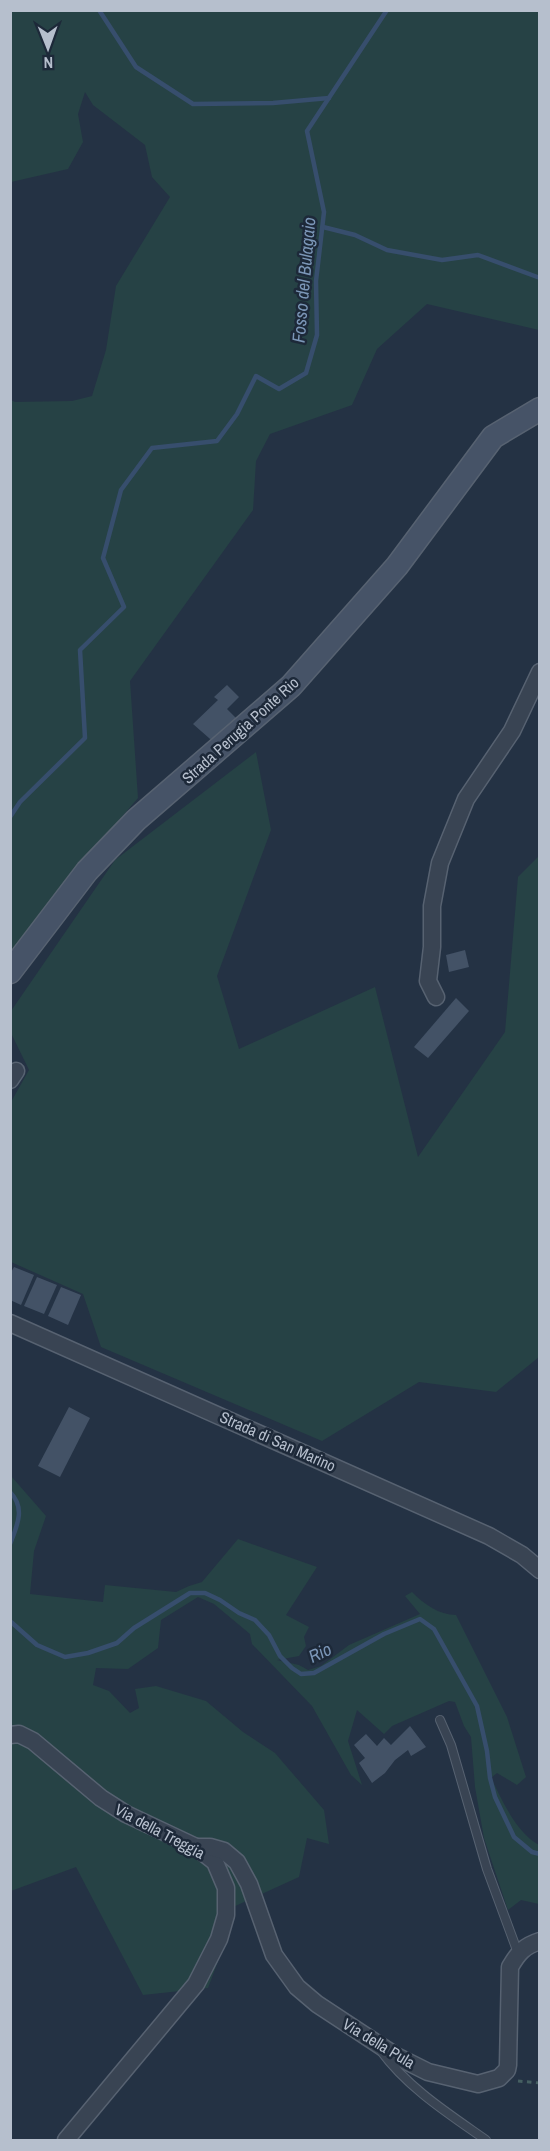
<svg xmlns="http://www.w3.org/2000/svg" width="550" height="2151" font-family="'Archivo Narrow',sans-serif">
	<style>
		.green { fill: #264245 }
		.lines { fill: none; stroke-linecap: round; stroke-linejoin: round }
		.stream { stroke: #374e6d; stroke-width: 4.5 }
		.building { fill: #435266 }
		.service-casing { stroke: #576271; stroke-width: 10 }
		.minor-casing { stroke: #576271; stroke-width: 19 }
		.secondary-casing { stroke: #576271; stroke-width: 25 }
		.path { stroke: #455f61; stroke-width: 3; stroke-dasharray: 4.5 4.5; stroke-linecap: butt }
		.service { stroke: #394453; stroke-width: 8 }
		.minor { stroke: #394453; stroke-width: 16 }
		.secondary { stroke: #465367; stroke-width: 22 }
		.labels { text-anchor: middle; stroke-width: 5; stroke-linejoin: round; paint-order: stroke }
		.street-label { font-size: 16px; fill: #b6bfcd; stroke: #1d2939 }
		.water-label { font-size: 18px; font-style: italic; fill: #7b96b7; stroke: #1d2939 }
	</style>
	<rect width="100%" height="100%" fill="#243244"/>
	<g class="green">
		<path d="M11 11H539V330L427 304 377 349 352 405 270 434 256 461 253 510 130 681 138 798 56 893 11 953V400L15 402 72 401 92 396 106 350 116 286 170 197 152 177 145 145 93 105 85 92 78 114 83 142 68 169 11 182Z"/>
		<path d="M256 752 271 830 217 976 239 1049 375 987 418 1157 505 1032 518 877 539 856V1357L496 1392 419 1382 322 1441 101 1347 83 1294 11 1262V1102L29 1070 11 1033V1011L115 860Z"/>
		<path d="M11 1476 46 1516 34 1551 30 1594 103 1602 105 1585 176 1592 189 1586 202 1582 238 1539 317 1567 286 1615 309 1627 304 1637 306 1646 299 1656 277 1660 299 1665 308 1670 321 1666 349 1645 420 1614 405 1596 412 1592C424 1604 439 1615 456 1615L507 1717 526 1777 517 1785 497 1773 491 1778C503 1802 516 1832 539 1845V1904L521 1900 508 1910 484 1838 475 1787 471 1737 464 1726 455 1702 449 1701 392 1726 384 1734 357 1710 348 1741 362 1785 351 1775 312 1706 252 1644 250 1634 214 1604 198 1597 161 1620 158 1648 128 1669 96 1668 93 1685 109 1691 130 1713 139 1708 135 1689 156 1686 206 1701 243 1732 275 1753 324 1810 329 1844 307 1838 299 1877 231 1908 227 1937 208 1988 143 1995 76 1867 11 1891Z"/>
	</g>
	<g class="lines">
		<g class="stream">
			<path d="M99 10 136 67 193 104 273 103 329 98"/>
			<path d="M323 227 355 235 387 250 442 260 478 255 540 278"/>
			<path d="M10 817 20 802 85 738 80 650 124 607 103 558 121 490 152 448 217 441 237 414 256 376 279 389 306 373 317 335 316 281 324 212 307 131 387 10"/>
			<path d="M10 1492C26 1508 17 1526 10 1544"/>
			<path d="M10 1621 37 1645 65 1657 88 1653 117 1643 134 1628 190 1593H205L220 1600 239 1613 255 1620 269 1635 280 1656 292 1668 301 1674 314 1673 384 1634 420 1619 434 1629 477 1706 487 1751 490 1778 495 1797 514 1837 532 1852 540 1854"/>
		</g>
	</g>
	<g class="building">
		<path d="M227 685 239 697 227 709 241 723 217 745 193 724 218 700 214 697Z"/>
		<path d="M465 950 469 967 449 972 446 955Z"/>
		<path d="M456 998 469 1011 428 1058 414 1047Z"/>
		<path d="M14 1267 34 1275 21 1305 10 1300V1274Z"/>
		<path d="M37 1277 57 1285 44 1314 24 1306Z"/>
		<path d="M61 1287 81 1295 68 1325 48 1316Z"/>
		<path d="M69 1407 90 1418 60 1477 38 1466Z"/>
		<path d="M410 1726 426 1747 411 1756 408 1750 395 1760 385 1773 372 1783 359 1763 365 1758 354 1745 366 1734 377 1746 384 1738 391 1745Z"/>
	</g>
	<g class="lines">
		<defs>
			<g id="service">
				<path d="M440 1720 451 1745 487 1869 518 1953"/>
				<path d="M381 2051C408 2088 449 2114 486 2140"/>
			</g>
			<g id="minor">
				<path d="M436 997 428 981 432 947V906L440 863 466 799 512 731 540 672"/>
				<path d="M10 1080 16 1071"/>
				<path d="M10 1323 489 1536 522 1555 540 1570"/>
				<path d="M10 1735 19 1734 33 1741 101 1798 126 1814 196 1847 215 1862 226 1888V1915L219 1939 196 1984 66 2140"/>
				<path d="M197 1847H210L224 1851 237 1862 249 1884 274 1955 297 1987 317 2004 396 2056 428 2072 478 2084 499 2078 507 2070 508 2065 510 1967C518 1953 524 1946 540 1941"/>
			</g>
			<path id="secondary" d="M10 972 87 871 136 820 291 686 397 566 493 437 540 409"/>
		</defs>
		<use href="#service" class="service-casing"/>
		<use href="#minor" class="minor-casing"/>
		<use href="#secondary" class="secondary-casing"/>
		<path class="path" d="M518 2081 540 2083"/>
		<use href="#service" class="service"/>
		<use href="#minor" class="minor"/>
		<use href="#secondary" class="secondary"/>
	</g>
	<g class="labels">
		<g class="street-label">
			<text transform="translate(240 730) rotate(-42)" y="6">Strada Perugia Ponte Rio</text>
			<text transform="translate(278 1441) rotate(24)" y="6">Strada di San Marino</text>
			<text transform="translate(160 1831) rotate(28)" y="6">Via della Treggia</text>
			<text transform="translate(379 2043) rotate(31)" y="6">Via della Pula</text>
		</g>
		<g class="water-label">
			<text transform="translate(304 280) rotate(-85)" y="6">Fosso del Bulagaio</text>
			<text transform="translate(320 1653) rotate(-25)" y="6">Rio</text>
		</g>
	</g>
	<rect width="550" height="2151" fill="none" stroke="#b6bfcd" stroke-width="24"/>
	<g transform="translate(48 48) rotate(179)" stroke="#1d2939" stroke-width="4.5" paint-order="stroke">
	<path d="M0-4.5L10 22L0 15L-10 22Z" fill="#b6bfcd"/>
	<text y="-9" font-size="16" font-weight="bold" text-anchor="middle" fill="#b6bfcd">N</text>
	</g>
</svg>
